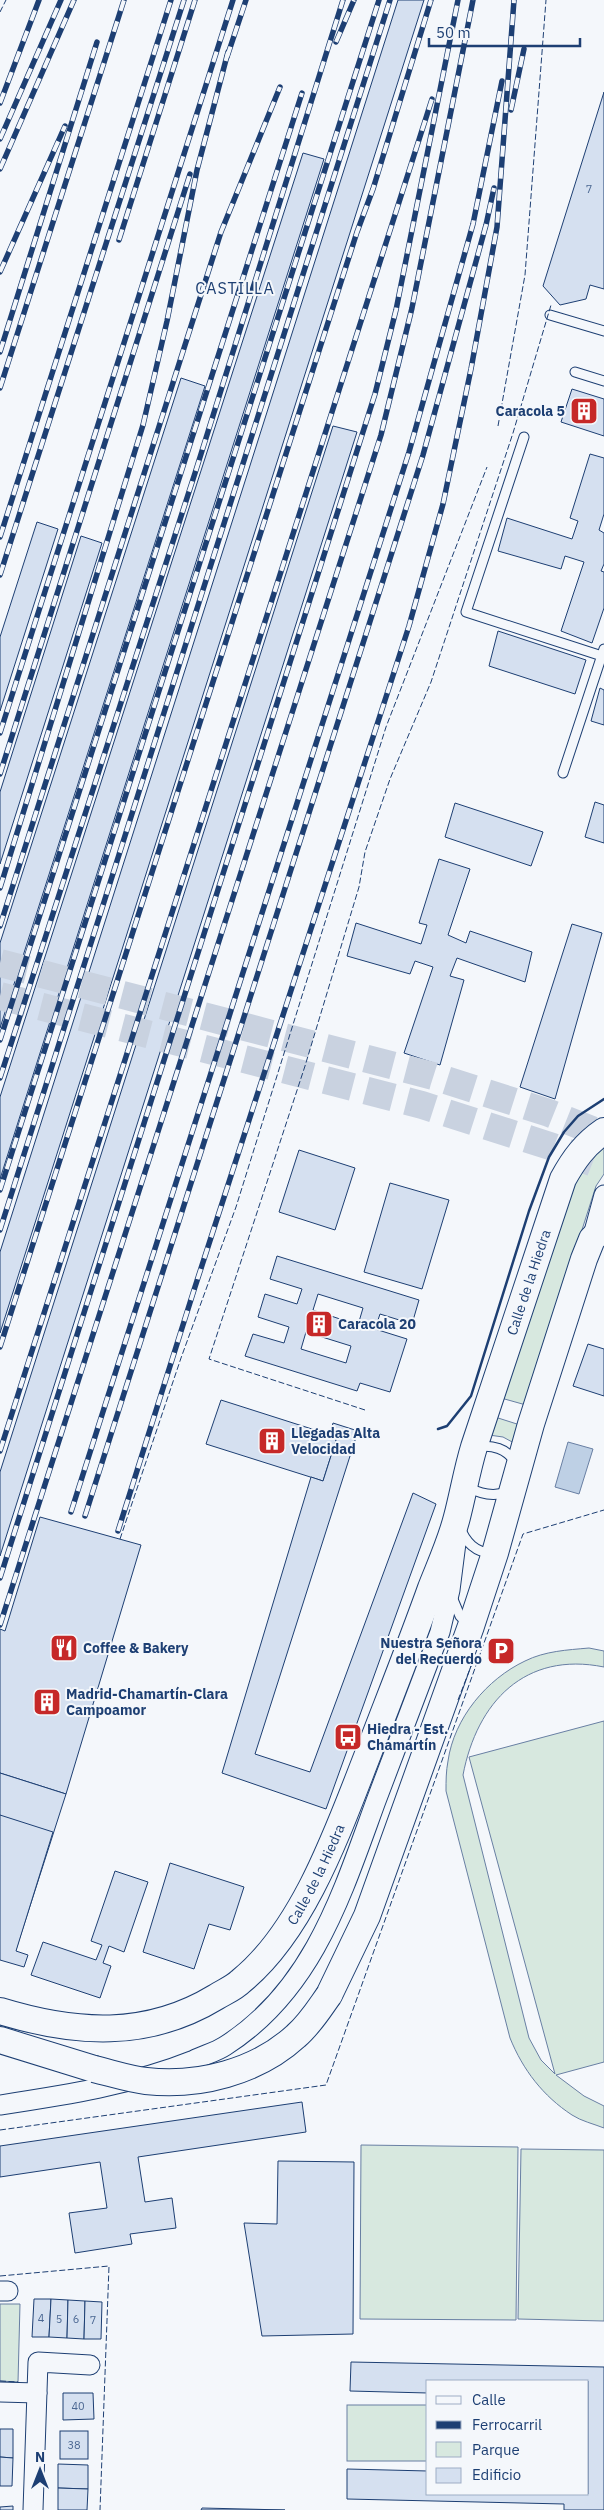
<svg xmlns="http://www.w3.org/2000/svg" width="604" height="2510" font-family="'IBM Plex Sans',sans-serif">
	<style>
		.green { fill: #d7e8df; stroke: #687fa3 }
		.water { fill: #bed0e5; stroke: #687fa3 }
		.building { fill: #d5e0f0; stroke: #1d3f73; fill-rule: evenodd }
		.lines { fill: none; stroke-linecap: round; stroke-linejoin: round }
		.primary-tunnel { stroke: #c9d2e0; stroke-width: 28; stroke-dasharray: 28 14; stroke-linecap: butt }
		.service-casing { stroke: #1d3f73; stroke-width: 11 }
		.minor-casing { stroke: #1d3f73; stroke-width: 21 }
		.secondary-casing { stroke: #1d3f73; stroke-width: 28 }
		.service { stroke: #f4f7fb; stroke-width: 9 }
		.minor { stroke: #f4f7fb; stroke-width: 19 }
		.secondary { stroke: #f4f7fb; stroke-width: 26 }
		.rail-casing { stroke: #1d3f73; stroke-width: 5.5 }
		.rail { stroke: #f4f7fb; stroke-width: 4; stroke-dasharray: 11; stroke-linecap: butt }
		.secondary-bridge-casing { stroke: #1d3f73; stroke-width: 28; stroke-linecap: butt }
		.secondary-bridge { stroke: #f4f7fb; stroke-width: 26 }
		.fence { stroke: #1d3f73; stroke-width: 1; stroke-dasharray: 6 2.5; stroke-linecap: butt }
		.wall { stroke: #1d3f73; stroke-width: 2.5 }
		.labels { text-anchor: middle; stroke-width: 4; stroke-linejoin: round; paint-order: stroke }
		.number-label { font-size: 11px; fill: #4b6792 }
		.poi-label { font-size: 14px; font-weight: bold; fill: #1d3f73; stroke: #f4f7fb; text-anchor: start }
		.street-label { font-size: 14px; fill: #1d3f73; stroke: #f4f7fb }
		.quarter-label { font-size: 16px; letter-spacing: 1px; fill: #1d3f73; stroke: #f4f7fb }
	</style>
	<rect width="100%" height="100%" fill="#f4f7fb"/>
	<g class="green">
		<path d="M604 1145V1174L596 1186 526 1405 501 1398 571 1183Z"/>
		<path d="M495 1417 520 1425 514 1443 503 1437 489 1435Z"/>
		<path d="M589 1648 604 1651V1667C525 1651 477 1702 463 1775L529 2038 541 2060 555 2074 469 1757 604 1721V2062L556 2075 584 2096 604 2106V2128C594 2124 581 2121 572 2115 543 2096 523 2070 510 2038L446 1791C446 1781 446 1771 448 1761 454 1718 487 1679 525 1661 545 1651 567 1650 589 1648Z"/>
		<path d="M361 2145 518 2147 516 2320 360 2319Z"/>
		<path d="M521 2149 604 2150V2321L518 2319Z"/>
		<path d="M0 2304H20L18 2382 0 2381Z"/>
		<rect x="347" y="2405" width="81" height="56"/>
	</g>
	<path class="water" d="M568 1442 593 1449 579 1494 555 1487Z"/>
	<g class="building">
		<path d="M398 0H424L0 1333V1252Z"/>
		<path d="M604 92V289L590 285 586 299 560 305 543 286Z"/>
		<path d="M303 153 324 159 0 1179V1097Z"/>
		<path d="M181 378 205 386 0 1028V943Z"/>
		<path d="M572 389 604 399V436L561 422Z"/>
		<path d="M333 426 357 432 0 1556V1472Z"/>
		<path d="M590 454 604 458V514L599 530 604 533V564L601 571 604 572V608L592 643 561 631 584 562 565 556 561 569 498 551 507 518 572 539 578 521 570 518Z"/>
		<path d="M37 522 58 529 0 711V637Z"/>
		<path d="M81 536 102 543 0 864V792Z"/>
		<path d="M498 631 586 660 575 694 489 666Z"/>
		<path d="M600 688 604 690V725L591 721Z"/>
		<path d="M595 802 604 805V843L585 837Z"/>
		<path d="M455 803 543 832 531 866 445 837Z"/>
		<path d="M439 859 470 869 448 935 466 943 470 931 532 952 525 982 457 958 450 976 464 980 440 1065 404 1053 433 967 415 961 410 974 347 956 356 923 421 944 427 925 419 923Z"/>
		<path d="M572 924 602 933 555 1099 520 1087Z"/>
		<path d="M299 1150 355 1168 335 1230 279 1212Z"/>
		<path d="M390 1183 449 1200 422 1289 364 1272Z"/>
		<path d="M277 1256 419 1300 412 1324 380 1314 375 1329 407 1339 390 1392 360 1383 357 1391 245 1356 253 1334 284 1343 289 1327 258 1317 265 1294 297 1304 302 1289 270 1279ZM318 1294 363 1308 358 1325 313 1310ZM306 1332 351 1346 346 1363 301 1349Z"/>
		<path d="M588 1344 604 1349V1396L573 1386Z"/>
		<path d="M221 1400 337 1437 323 1481 206 1444Z"/>
		<path d="M333 1423 358 1431 255 1754 310 1772 413 1493 436 1504 326 1809 222 1773 311 1477 323 1481 337 1437 330 1435Z"/>
		<path d="M40 1517 141 1545 66 1794 0 1773V1629L5 1631Z"/>
		<path d="M0 1773 66 1794 12 1962 0 1958Z"/>
		<path d="M0 1815 53 1832 16 1951 28 1955 24 1967 0 1960Z"/>
		<path d="M170 1863 244 1887 230 1930 209 1924 194 1969 143 1952Z"/>
		<path d="M115 1871 148 1882 124 1952 109 1946 103 1963 111 1966 100 1998 31 1975 43 1942 96 1960 102 1945 91 1941Z"/>
		<path d="M302 2102 306 2132 138 2157 145 2202 172 2198 176 2228 130 2234 132 2244 75 2253 69 2213 107 2208 100 2162 0 2177V2146Z"/>
		<path d="M278 2161 354 2162 353 2334 262 2336 244 2223 277 2224Z"/>
		<path d="M34 2299H51L49 2337H32Z"/>
		<path d="M51 2299 68 2300 67 2338 49 2337Z"/>
		<path d="M68 2300 85 2301 84 2339 67 2338Z"/>
		<path d="M85 2301 102 2302 101 2339H84Z"/>
		<path d="M351 2362 604 2367V2510H564V2504L347 2499V2469L428 2471V2494H588V2381H428V2393L350 2391Z"/>
		<path d="M63 2393H93L94 2419 63 2420Z"/>
		<path d="M0 2429H13V2458L0 2457Z"/>
		<rect x="60" y="2431" width="28" height="28"/>
		<path d="M0 2457 13 2458 12 2486H0Z"/>
		<path d="M58 2464 88 2465V2489L58 2488Z"/>
		<path d="M58 2488 88 2489 87 2510H58Z"/>
		<path d="M13 2506V2510H0V2507Z"/>
		<path d="M202 2508 285 2510H201Z"/>
	</g>
	<g class="lines">
		<g class="primary-tunnel">
			<path d="M0 963 433 1076 549 1113 604 1135"/>
			<path d="M0 996 422 1105 553 1147 604 1167"/>
		</g>
		<defs>
			<g id="service">
				<path d="M550 315 604 331"/>
				<path d="M575 372 604 381"/>
				<path d="M524 437 466 612 602 656"/>
				<path d="M563 773 604 649"/>
				<path d="M477 1447C492 1444 507 1449 515 1462"/>
				<path d="M467 1485C478 1495 496 1497 509 1491"/>
				<path d="M460 1527C465 1542 476 1553 492 1553"/>
				<path d="M452 1597 460 1616 468 1624"/>
			</g>
			<g id="minor">
				<path d="M592 1239 604 1195"/>
				<path d="M0 2105C66 2095 132 2085 194 2060 204 2055 216 2052 225 2046 313 1990 342 1894 376 1801 397 1745 419 1688 440 1632L450 1590 456 1543"/>
				<path d="M0 2291H8"/>
				<path d="M0 2392 37 2393"/>
				<path d="M33 2510 38 2362 90 2365"/>
			</g>
			<g id="secondary">
				<path d="M329 1995 367 1916 471 1626 495 1553 531 1424 584 1259 592 1239 604 1227"/>
				<path id="s1" d="M0 2011C75 2034 147 2039 216 1997 224 1992 234 1988 241 1981 304 1930 339 1828 368 1754 389 1699 411 1644 431 1588 440 1565 451 1541 457 1517 463 1494 467 1470 474 1447L563 1179C574 1159 585 1144 604 1131"/>
				<path d="M0 2040 94 2069"/>
			</g>
		</defs>
		<use href="#service" class="service-casing"/>
		<use href="#minor" class="minor-casing"/>
		<use href="#secondary" class="secondary-casing"/>
		<use href="#service" class="service"/>
		<use href="#minor" class="minor"/>
		<use href="#secondary" class="secondary"/>
		<defs>
			<g id="rail">
				<path d="M336 42 354 0"/>
				<path d="M227 57 246 0"/>
				<path d="M0 103 39 0"/>
				<path d="M511 110 524 49"/>
				<path d="M0 139 61 0"/>
				<path d="M0 169 74 0"/>
				<path d="M119 240 195 0"/>
				<path d="M0 272 65 126"/>
				<path d="M0 352 97 42"/>
				<path d="M0 388 124 0"/>
				<path d="M0 537 171 0"/>
				<path d="M0 575 184 0"/>
				<path d="M0 733 233 0"/>
				<path d="M0 774 190 174"/>
				<path d="M0 888 143 425 167 321 197 170 228 52"/>
				<path d="M0 926 221 232 280 87"/>
				<path d="M0 1040 302 93"/>
				<path d="M0 1078 196 470 343 0"/>
				<path d="M0 1190 379 0"/>
				<path d="M0 1230 390 0"/>
				<path d="M0 1347 357 232 373 189 431 0"/>
				<path d="M0 1451 432 99"/>
				<path d="M71 1512 409 452 473 224 502 81"/>
				<path d="M85 1516 423 455 486 225 494 188"/>
				<path d="M118 1531 194 1290 409 626 443 504 471 369 497 227 514 0"/>
				<path d="M0 1578 375 394 396 310 458 0"/>
				<path d="M0 1625 381 435 412 308 473 0"/>
			</g>
		</defs>
		<use href="#rail" class="rail-casing"/>
		<use href="#rail" class="rail"/>
		<defs>
			<path id="secondary-bridge" d="M94 2069C111 2073 129 2079 146 2081 198 2087 257 2072 296 2036 310 2024 319 2009 329 1995"/>
		</defs>
		<use href="#secondary-bridge" class="secondary-bridge-casing"/>
		<use href="#secondary-bridge" class="secondary-bridge"/>
		<g class="fence">
			<path d="M0 12 6 0"/>
			<path d="M498 426 525 275 546 0"/>
			<path d="M365 1410 209 1359 305 1066 359 887 365 852 390 779 431 682 513 433 551 305"/>
			<path d="M120 1539 181 1358 236 1207 386 727 487 467"/>
			<path d="M458 1700 473 1661"/>
			<path d="M0 2130 326 2085 523 1534 604 1510"/>
			<path d="M0 2276 109 2266 100 2510"/>
			<path d="M0 2381 18 2382"/>
		</g>
		<path class="wall" d="M438 1429 447 1426 471 1396 529 1211 549 1157 564 1132 578 1116 604 1099"/>
	</g>
	<defs>
		<symbol id="building-square" viewBox="-11 -11 22 22"><rect x="-9" y="-9" width="18" height="18" rx="4" fill="#c62828" stroke="#f4f7fb"/><path d="M-4-6H4V6H1V3H-1V6H-4ZM-2.5-4.3h1.7v1.8h-1.7ZM.8-4.3h1.7v1.8H.8ZM-2.5-1h1.7V.8h-1.7ZM.8-1h1.7V.8H.8Z" fill="#fff"/></symbol>
		<symbol id="restaurant-square" viewBox="-11 -11 22 22"><rect x="-9" y="-9" width="18" height="18" rx="4" fill="#c62828" stroke="#f4f7fb"/><path d="M-5-6h1v4h1v-4h1v4h1v-4h1v5L-1.5 .5V6h-2V.5L-5-1ZM5-6V6H3V1.5H1.5Q1.5-4 5-6Z" fill="#fff"/></symbol>
		<symbol id="parking-square" viewBox="-11 -11 22 22"><rect x="-9" y="-9" width="18" height="18" rx="4" fill="#c62828" stroke="#f4f7fb"/><path d="M-3.5-5.5H1a3.5 3.5 0 0 1 0 7H-1V5.5H-3.5ZM-1-3.4V-.6H.8a1.4 1.4 0 0 0 0-2.8Z" fill="#fff"/></symbol>
		<symbol id="bus-square" viewBox="-11 -11 22 22"><rect x="-9" y="-9" width="18" height="18" rx="4" fill="#c62828" stroke="#f4f7fb"/><path d="M-5-6H5V4H4V6H2V4H-2V6H-4V4H-5ZM-3.5-4V0h7V-4ZM-3.5 1.2v1.5H-2V1.2ZM2 1.2v1.5H3.5V1.2Z" fill="#fff"/></symbol>
	</defs>
	<g fill-rule="evenodd">
		<use href="#building-square" x="568" y="395" width="32" height="32"/>
		<use href="#building-square" x="303" y="1308" width="32" height="32"/>
		<use href="#building-square" x="256" y="1425" width="32" height="32"/>
		<use href="#restaurant-square" x="48" y="1632" width="32" height="32"/>
		<use href="#parking-square" x="485" y="1635" width="32" height="32"/>
		<use href="#building-square" x="31" y="1686" width="32" height="32"/>
		<use href="#bus-square" x="332" y="1721" width="32" height="32"/>
	</g>
	<g class="labels">
		<g class="number-label">
			<text x="589" y="193">7</text>
			<text x="41" y="2322">4</text>
			<text x="59" y="2323">5</text>
			<text x="76" y="2323">6</text>
			<text x="93" y="2324">7</text>
			<text x="78" y="2410">40</text>
			<text x="74" y="2449">38</text>
		</g>
		<g class="poi-label">
			<text x="565" y="416" text-anchor="end">Caracola 5</text>
			<text x="338" y="1329">Caracola 20</text>
			<text x="291" y="1438">Llegadas Alta<tspan x="291" dy="16">Velocidad</tspan></text>
			<text x="482" y="1648" text-anchor="end">Nuestra Señora<tspan x="482" dy="16">del Recuerdo</tspan></text>
			<text x="83" y="1653">Coffee &amp; Bakery</text>
			<text x="66" y="1699">Madrid-Chamartín-Clara<tspan x="66" dy="16">Campoamor</tspan></text>
			<text x="367" y="1734">Hiedra - Est.<tspan x="367" dy="16">Chamartín</tspan></text>
		</g>
		<g class="street-label">
			<text dy="5" stroke="none"><textPath href="#s1" startOffset="1015">Calle de la Hiedra</textPath></text>
			<text dy="5" stroke="none"><textPath href="#s1" startOffset="385">Calle de la Hiedra</textPath></text>
		</g>
		<g class="quarter-label">
			<text x="235" y="294">CASTILLA</text>
		</g>
	</g>
	<rect x="426" y="2380" width="162" height="115" fill="#f4f7fb" stroke="#9eadc5"/>
	<rect x="436" y="2396" width="25" height="8" fill="#f4f7fb" stroke="#9eadc5"/>
	<text x="472" y="2405" font-size="15" fill="#1d3f73">Calle</text>
	<rect x="436" y="2421" width="25" height="8" fill="#1d3f73" stroke="#9eadc5"/>
	<text x="472" y="2430" font-size="15" fill="#1d3f73">Ferrocarril</text>
	<rect x="436" y="2442" width="25" height="15" fill="#d7e8df" stroke="#9eadc5"/>
	<text x="472" y="2455" font-size="15" fill="#1d3f73">Parque</text>
	<rect x="436" y="2468" width="25" height="15" fill="#d5e0f0" stroke="#9eadc5"/>
	<text x="472" y="2480" font-size="15" fill="#1d3f73">Edificio</text>
	<g transform="translate(40 2470)" stroke="#f4f7fb" stroke-width="4" paint-order="stroke">
	<path d="M0-4L9 19L0 12L-9 19Z" fill="#1d3f73"/>
	<text y="-8" font-size="14" font-weight="bold" text-anchor="middle" fill="#1d3f73">N</text>
	</g>
	<path d="M429 38v8h151v-8" fill="none" stroke="#1d3f73" stroke-width="2.5"/>
	<text x="436" y="38" font-size="15" fill="#1d3f73" stroke="#f4f7fb" stroke-width="4" paint-order="stroke">50 m</text>
</svg>
